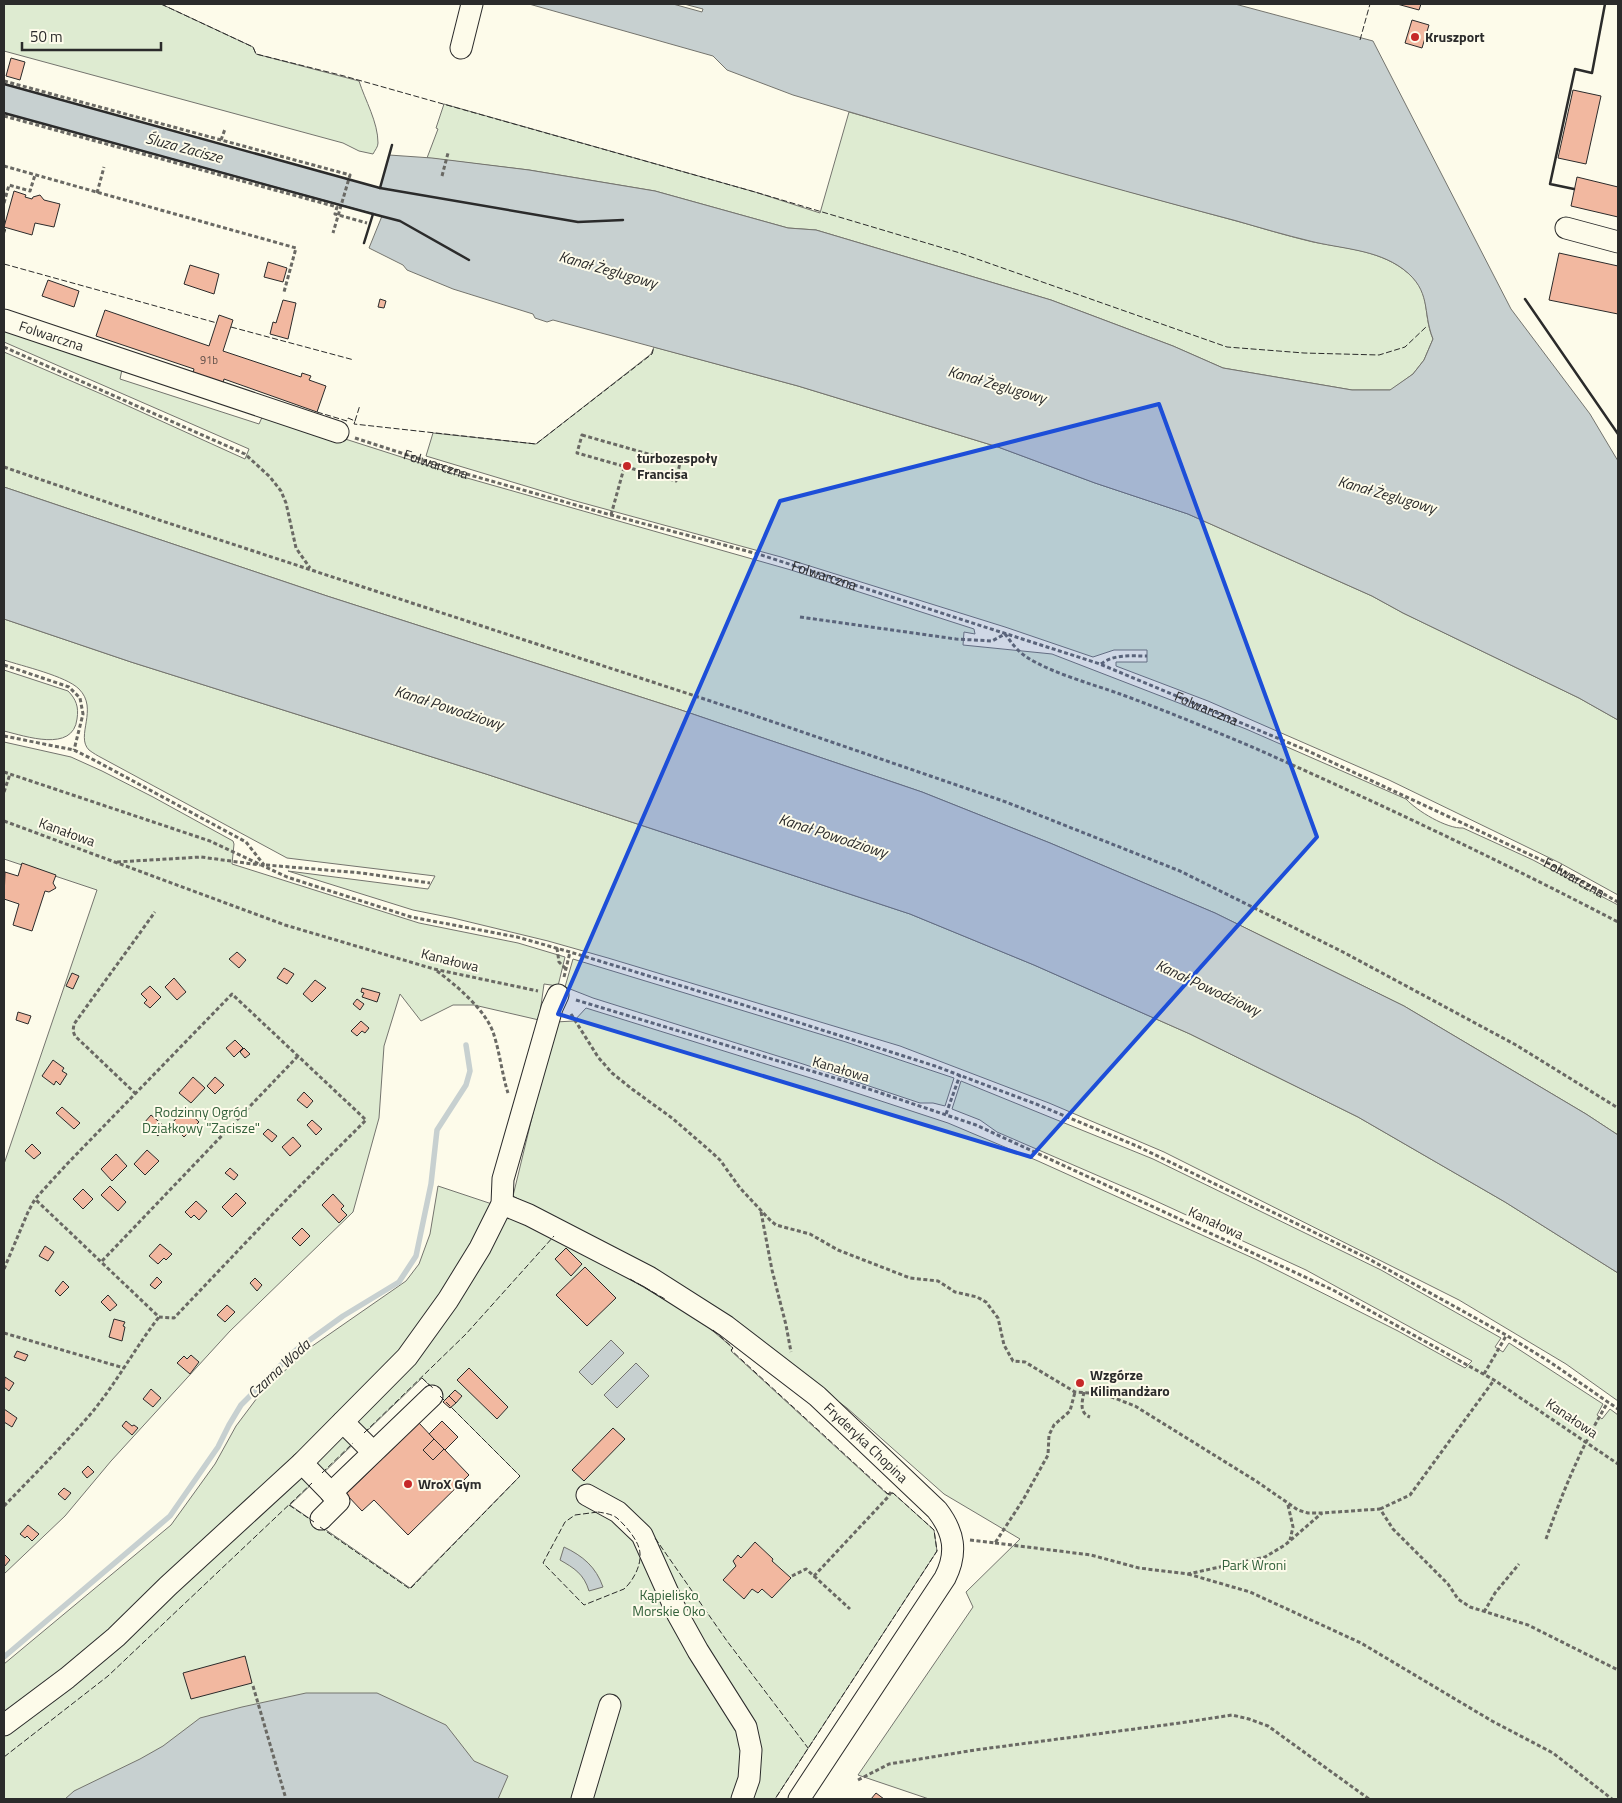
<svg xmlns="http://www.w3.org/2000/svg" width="1622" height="1803" font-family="'Titillium Web',sans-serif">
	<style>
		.green { fill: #deebd1; stroke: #74746e; fill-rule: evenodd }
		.water { fill: #c7d0d0; stroke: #74746e }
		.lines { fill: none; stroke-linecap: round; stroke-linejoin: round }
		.stream { stroke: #c7d0d0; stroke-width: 5.5 }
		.building { fill: #f2b8a0; stroke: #2b2b2b }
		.minor-casing { stroke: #2b2b2b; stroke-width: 23 }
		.path { stroke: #6a6964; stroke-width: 3; stroke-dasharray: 4 2.5; stroke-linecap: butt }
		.minor { stroke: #fdfbea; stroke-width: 21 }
		.fence { stroke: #2b2b2b; stroke-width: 1; stroke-dasharray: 6 2.5; stroke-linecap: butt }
		.wall { stroke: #2b2b2b; stroke-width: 2.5 }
		.marked { fill: #1d4ed8; fill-opacity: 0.2; stroke: #1d4ed8; stroke-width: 4; stroke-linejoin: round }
		.poi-dot { fill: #c62828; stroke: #fdfbea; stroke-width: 2 }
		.labels { text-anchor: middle; stroke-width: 4; stroke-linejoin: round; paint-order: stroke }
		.number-label { font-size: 11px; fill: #5d4e48 }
		.poi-label { font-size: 14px; font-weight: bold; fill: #2b2b2b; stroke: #fdfbea; text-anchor: start }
		.street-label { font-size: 14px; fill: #2b2b2b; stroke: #fdfbea }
		.park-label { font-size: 14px; fill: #34623c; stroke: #fdfbea }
		.water-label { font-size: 15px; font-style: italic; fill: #2b2b2b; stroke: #fdfbea }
	</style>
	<rect width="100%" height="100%" fill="#fdfbea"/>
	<g class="green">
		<path d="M4 4H161L253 47 256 54 359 81C365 100 378 122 378 143 378 147 375 150 373 154L359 151 343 143 4 51Z"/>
		<path d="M444 104 755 192 820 213 849 112C983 150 1116 189 1251 225 1271 231 1292 237 1313 242 1343 248 1377 250 1403 269 1434 292 1421 311 1433 339L1424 360 1413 374 1391 390H1352L1223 368 1173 346 1051 300 816 230 788 228 655 191 529 170 427 158 438 129 436 128Z"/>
		<path d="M4 325 123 365 120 379 259 424 264 413 467 478 791 570 974 629 975 634 964 632 963 645 1052 654 1246 729 1406 799C1417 811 1447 829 1463 828L1533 860 1618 905V1135L1586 1114 1404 1006 1215 913 1050 843 922 792 678 709 327 596 4 487V352L106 396 245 459 249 449 4 342Z"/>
		<path d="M654 347 798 386 998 447 1095 483 1188 514 1372 596 1403 613 1579 698 1618 720V895L1560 863 1389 780 1208 701 1116 666V662H1147V650H1114L1093 657 1005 627 781 557 572 500 426 456 433 433 536 444 651 354Z"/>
		<path d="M4 619 131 662 486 774 910 914 1034 965 1190 1034 1358 1117 1505 1202 1618 1273V1401L1566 1364 1459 1300 1164 1152 1049 1103 900 1046 608 958 548 941 453 918 413 910 288 871 428 889 435 876 287 858 102 758C98 756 93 753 89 750 75 736 99 709 79 689 66 676 22 666 4 660Z"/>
		<path d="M4 670 68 691C76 699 79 707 77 719 73 753 25 736 4 731Z"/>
		<path d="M4 742 71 757 102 771 153 797 233 841 234 844 232 864 419 923 518 943 565 957 558 986 544 984 539 1020 474 1005H453L421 1021 400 994 384 1046 379 1118 353 1212 230 1331 111 1461 65 1516 4 1574V1164L97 890 4 859Z"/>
		<path d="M573 959 846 1042 954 1078 945 1106 933 1103H920L803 1064 593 998 565 987Z"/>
		<path d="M586 1008 817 1080 948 1123 1038 1161 1255 1259 1398 1331 1465 1368 1472 1361 1306 1270 1145 1196 997 1132 980 1120 952 1109 961 1081 1153 1159 1381 1270 1501 1338 1495 1347 1503 1352 1509 1343 1603 1404 1597 1415 1602 1419 1610 1409 1618 1415V1799H929L858 1775 973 1607 966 1592 1020 1539 944 1494 847 1408 778 1357 650 1272 513 1196 555 1022 574 1021Z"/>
		<path d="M438 1186 492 1204 611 1268 701 1321 733 1348 731 1351 887 1494 893 1493 934 1530 937 1551 775 1799H4V1664L171 1525 215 1464 236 1426 260 1394 308 1349 406 1281 419 1264 430 1234ZM422 1378 520 1476 410 1588 290 1505Z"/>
	</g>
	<g class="water">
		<path d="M529 4H673L702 12 703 9 684 4H1235L1373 41 1511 309 1590 414 1618 461V720L1579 698 1403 613 1372 596 1188 514 1095 483 998 447 798 386 553 320 547 322 535 318 533 314 453 289 407 270 403 265 369 248 382 216 4 113V84L380 188 389 155 432 158 529 170 655 191 788 228 816 230 1051 300 1173 346 1223 368 1352 390H1390L1413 374 1424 360 1433 339C1422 311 1432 291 1403 269 1376 249 1341 249 1310 241 1285 235 1261 228 1237 221 1088 182 940 139 793 95L727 70 713 56Z"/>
		<path d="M4 487 327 596 678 709 922 792 1050 843 1215 913 1404 1006 1586 1114 1618 1135V1273L1505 1202 1358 1117 1190 1034 1034 965 910 914 486 774 131 662 4 619Z"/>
		<path d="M611 1340 624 1353 592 1385 579 1372Z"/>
		<path d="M636 1363 649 1376 617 1408 604 1395Z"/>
		<path d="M564 1547C583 1556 596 1567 603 1587L589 1591C584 1574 574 1568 560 1560Z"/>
		<path d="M306 1693H377L446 1725 474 1761 508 1776 498 1799H65L74 1791 140 1759 163 1746 200 1718 242 1707Z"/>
	</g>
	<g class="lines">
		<path class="stream" d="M4 1657 170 1516 218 1447 229 1425 241 1405 296 1350 343 1316 399 1282 416 1256 431 1184 437 1130 466 1085 470 1071 466 1045"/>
	</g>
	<g class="building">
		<path d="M1397 4H1421L1419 10Z"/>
		<path d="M1412 20 1429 25 1422 48 1405 43Z"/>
		<path d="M11 58 25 62 20 80 6 76Z"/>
		<path d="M1573 90 1601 96 1586 164 1558 158Z"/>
		<path d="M1577 177 1618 187V217L1571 206Z"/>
		<path d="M14 191 26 195 25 197 32 199 33 197 40 195 44 200 60 204 54 227 35 223 32 235 4 227Z"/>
		<path d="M1559 253 1618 266V314L1549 300Z"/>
		<path d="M268 262 287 268 283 282 264 277Z"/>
		<path d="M190 265 219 274 214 294 184 284Z"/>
		<path d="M48 280 79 291 74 307 42 296Z"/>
		<path d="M380 299 386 301 384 308 378 307Z"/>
		<path d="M283 300 296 303 288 339 270 334 273 322 276 323Z"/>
		<path d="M105 310 209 346 219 315 233 320 223 351 301 377 302 373 311 376 309 380 326 386 317 412 224 379 223 383 193 373 194 369 96 336Z"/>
		<path d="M22 863 56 875 53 883 56 888 49 892 45 891 32 931 13 925 19 904 4 899 5 872 18 876Z"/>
		<path d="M237 952 246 960 239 968 229 959Z"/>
		<path d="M284 968 294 974 287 984 277 978Z"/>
		<path d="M72 973 79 976 73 989 66 986Z"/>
		<path d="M174 978 186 992 177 1000 165 987Z"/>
		<path d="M315 980 326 988 312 1002 303 994Z"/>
		<path d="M150 986 161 997 150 1008 144 1003 147 1000 141 994Z"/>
		<path d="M362 988 380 993 377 1002 362 997 364 993 361 992Z"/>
		<path d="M357 999 364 1004 360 1010 353 1004Z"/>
		<path d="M18 1012 31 1016 28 1024 16 1020Z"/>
		<path d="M361 1021 369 1028 365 1033 362 1031 357 1036 351 1031Z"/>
		<path d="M235 1040 243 1048 234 1057 226 1048Z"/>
		<path d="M244 1048 250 1054 245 1058 240 1052Z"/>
		<path d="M53 1060 64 1068 62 1071 67 1074 60 1085 56 1081 54 1085 42 1076Z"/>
		<path d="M193 1077 205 1088 191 1103 179 1093Z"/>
		<path d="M215 1077 224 1085 215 1094 207 1086Z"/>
		<path d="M304 1092 313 1101 307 1108 297 1100Z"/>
		<path d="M62 1107 80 1123 74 1129 56 1113Z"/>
		<path d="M185 1109 199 1122 184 1137 171 1124Z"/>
		<path d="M151 1115 164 1126 158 1136 144 1123Z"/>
		<path d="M312 1120 322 1129 316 1135 307 1125Z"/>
		<path d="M268 1129 277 1136 272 1142 263 1134Z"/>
		<path d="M293 1137 301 1146 290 1156 282 1147Z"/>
		<path d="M32 1144 41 1153 34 1159 25 1151Z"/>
		<path d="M147 1150 159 1161 145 1175 134 1164Z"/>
		<path d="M116 1154 127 1166 112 1181 101 1169Z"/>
		<path d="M230 1168 238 1175 234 1180 225 1173Z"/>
		<path d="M110 1186 126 1202 118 1211 101 1195Z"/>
		<path d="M83 1189 93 1199 83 1209 73 1199Z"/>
		<path d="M236 1193 246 1203 232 1217 222 1207Z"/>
		<path d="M333 1194 344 1206 341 1209 347 1215 339 1223 322 1205Z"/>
		<path d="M196 1201 207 1211 199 1220 194 1215 191 1218 185 1212Z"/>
		<path d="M302 1228 310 1236 300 1246 292 1238Z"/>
		<path d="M160 1244 172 1254 166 1260 164 1258 158 1264 149 1256Z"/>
		<path d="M45 1246 54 1252 48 1261 39 1256Z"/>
		<path d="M566 1248 582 1264 571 1276 555 1259Z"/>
		<path d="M585 1267 616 1298 587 1326 556 1295Z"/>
		<path d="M157 1277 162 1282 155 1289 150 1285Z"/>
		<path d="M255 1278 262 1285 257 1291 250 1283Z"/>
		<path d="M63 1281 69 1287 60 1296 55 1291Z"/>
		<path d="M108 1295 117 1305 110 1311 101 1302Z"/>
		<path d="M227 1305 235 1312 225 1322 217 1315Z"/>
		<path d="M114 1319 125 1322 123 1326 125 1327 122 1341 109 1337Z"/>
		<path d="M17 1351 28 1355 25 1361 14 1357Z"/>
		<path d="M191 1355 199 1362 190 1374 177 1363 184 1356 187 1359Z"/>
		<path d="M469 1368 508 1407 497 1419 457 1380Z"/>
		<path d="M5 1377 14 1383 9 1391 4 1387Z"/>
		<path d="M151 1389 161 1398 153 1407 143 1399Z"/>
		<path d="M455 1390 462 1396 456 1403 449 1396Z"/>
		<path d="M449 1396 456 1403 450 1408 443 1402Z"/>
		<path d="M4 1409 17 1418 12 1427 4 1422Z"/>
		<path d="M126 1421 132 1426 134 1425 138 1428 132 1435 122 1426Z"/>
		<path d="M442 1421 458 1437 445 1450 429 1434Z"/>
		<path d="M419 1423 434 1439 423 1450 433 1460 444 1449 469 1475 408 1535 374 1500 362 1511 346 1494Z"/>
		<path d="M613 1428 625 1439 584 1481 572 1470Z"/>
		<path d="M434 1439 444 1449 433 1460 423 1450Z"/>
		<path d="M88 1466 94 1472 87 1478 82 1472Z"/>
		<path d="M64 1488 71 1493 65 1500 58 1494Z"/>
		<path d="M28 1525 39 1534 32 1541 27 1536 25 1538 20 1534Z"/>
		<path d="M755 1542 773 1559 772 1561 791 1578 772 1598 762 1589 758 1593 752 1589 744 1599 723 1580 736 1566 733 1561 738 1555 741 1558Z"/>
		<path d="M4 1554 10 1560 4 1567Z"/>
		<path d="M245 1656 252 1683 191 1699 183 1673Z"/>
		<path d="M876 1793 884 1799H871Z"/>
	</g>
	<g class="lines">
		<defs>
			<g id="minor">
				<path d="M461 48 472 4"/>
				<path d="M1566 228 1618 242"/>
				<path id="s2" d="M4 320 338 432"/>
				<path id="s3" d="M502 1204 529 1215 649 1277 726 1326 817 1396 937 1510C954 1532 958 1552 945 1578L799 1799"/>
				<path d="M343 1422 373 1452"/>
				<path d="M302 1463 339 1501 321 1519"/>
				<path d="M331 1493 432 1396"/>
				<path d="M587 1495 618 1512 642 1535 678 1615 698 1651 746 1727 751 1750 749 1779 742 1799"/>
				<path d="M4 1725 67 1678 116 1637 168 1586 302 1463 407 1357 448 1300 480 1248 502 1204 503 1179 552 1008 558 995"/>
				<path d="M582 1799 610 1705"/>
			</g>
		</defs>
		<use href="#minor" class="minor-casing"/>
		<g class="path">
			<path d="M4 81 350 175 333 233"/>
			<path d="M4 116 337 207 335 214 367 223"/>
			<path d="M221 140 225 129"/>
			<path d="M4 166 296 248 284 292"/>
			<path d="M442 176 448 153"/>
			<path d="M97 193 104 167"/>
			<path d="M4 203 9 185 30 191 35 175"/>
			<path d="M4 347 245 454 270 477 281 491 286 503 296 548 310 568"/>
			<path d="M582 435 680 463 676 481 577 453Z"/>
			<path id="s1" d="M355 438 463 473 611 515 758 554 1100 664 1306 750 1552 865 1618 902"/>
			<path d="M4 467 159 520 753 715 1006 802 1180 871 1343 952 1516 1045 1618 1108"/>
			<path d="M611 515 624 468"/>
			<path d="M800 617 956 639 992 641 1005 634C1009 639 1012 644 1017 649 1035 669 1093 684 1120 694 1164 710 1207 728 1250 746 1374 801 1497 859 1618 922"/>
			<path d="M1101 664C1114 654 1130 656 1147 656"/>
			<path d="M4 665 69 687 80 698 83 714 74 750"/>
			<path d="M4 736 74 750 96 761 246 842 264 865"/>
			<path d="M4 772 210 841 287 877 411 917 517 937 570 952 731 1001 935 1066 1036 1104 1139 1147 1367 1258 1506 1335 1550 1362 1618 1409"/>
			<path d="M4 792 10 774"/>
			<path d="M4 821 285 925 434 969 538 991"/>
			<path d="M117 862 201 857 260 865"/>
			<path d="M266 865 362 873 430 883"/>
			<path d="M557 948 559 962 566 969"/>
			<path d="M437 971C457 986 487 1011 494 1035 500 1054 502 1074 508 1093"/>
			<path d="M564 977 570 952"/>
			<path d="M576 1000 848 1082 976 1125 1333 1290 1494 1380 1618 1464"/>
			<path d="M571 1014 598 1057 612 1073 632 1089 672 1118 708 1149 720 1160 740 1188 770 1220 776 1225 810 1234 838 1250 910 1278 938 1281 955 1292 977 1297 986 1302 998 1318 1004 1345 1013 1361 1025 1362 1075 1392 1104 1394 1135 1406 1256 1481 1298 1510 1308 1513H1322L1380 1509 1393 1529 1448 1584 1458 1599 1470 1607 1528 1625 1618 1670"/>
			<path d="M136 1094 75 1036 73 1031 74 1024 155 912"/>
			<path d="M946 1114 960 1075"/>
			<path d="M761 1212 772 1270 786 1325 791 1352"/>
			<path d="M102 1261 298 1056"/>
			<path d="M4 1269 28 1212 35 1199 67 1164 232 994 366 1120 289 1197 174 1318 159 1317 35 1199"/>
			<path d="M4 1333 124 1368"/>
			<path d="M1484 1374 1506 1336"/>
			<path d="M1084 1392C1082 1402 1079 1413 1090 1417"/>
			<path d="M1288 1505 1293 1527 1290 1540"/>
			<path d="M4 1506C32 1477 61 1448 88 1417 115 1386 134 1349 159 1317"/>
			<path d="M1380 1509 1410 1495 1494 1380"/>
			<path d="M1546 1539C1563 1491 1582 1445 1608 1402"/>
			<path d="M970 1540 995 1543 1023 1500 1048 1455 1049 1435 1054 1425 1070 1411 1075 1392"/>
			<path d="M995 1543 1091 1555 1139 1568 1188 1574 1265 1557 1285 1545 1322 1513"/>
			<path d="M1188 1574 1250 1592 1361 1643 1492 1721 1553 1753 1612 1799"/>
			<path d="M792 1576 806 1569 814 1576 888 1497 891 1492"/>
			<path d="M814 1576 850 1609"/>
			<path d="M1484 1612 1495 1593 1519 1564"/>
			<path d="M253 1686 286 1799"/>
			<path d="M858 1780 889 1764 975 1750 1180 1723 1232 1715 1249 1719 1268 1726 1369 1799"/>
		</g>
		<use href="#minor" class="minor"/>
		<g class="fence">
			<path d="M161 4 253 47 256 54 344 76 755 192 960 253 1227 347 1304 353 1379 355 1405 347 1426 327"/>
			<path d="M1360 40 1370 4"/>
			<path d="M4 235 6 228"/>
			<path d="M4 264 217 323"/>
			<path d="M231 327 354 360"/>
			<path d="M317 412 347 421 348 418 355 421 354 424 536 444 652 354 654 347"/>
			<path d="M355 421 360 405"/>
			<path d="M630 1279 665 1299"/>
			<path d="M713 1330 733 1348 731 1350 888 1494 893 1493 934 1530 937 1551 775 1799"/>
			<path d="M422 1378 433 1388"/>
			<path d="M364 1433 466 1334 554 1236"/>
			<path d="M322 1473 353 1443"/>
			<path d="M289 1505 314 1522"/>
			<path d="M598 1512C604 1513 612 1514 617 1518 626 1526 640 1542 640 1554 641 1566 633 1581 624 1589L584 1605 543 1563 565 1522 575 1515Z"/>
			<path d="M320 1527 410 1589 520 1476 440 1396"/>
			<path d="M655 1538 727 1641 808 1748"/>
			<path d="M4 1757 108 1676 312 1483"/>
		</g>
		<g class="wall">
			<path d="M4 84 380 188 392 145"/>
			<path d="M4 113 373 214 364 243"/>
			<path d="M380 188 578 222 623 220"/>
			<path d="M1574 189 1550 184 1575 69 1592 73 1605 4"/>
			<path d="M373 214 400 221 469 260"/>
			<path d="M1525 299 1618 434"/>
		</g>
	</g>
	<path class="marked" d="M1159 404 1317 837 1031 1157 558 1014 780 501Z"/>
	<g class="poi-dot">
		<circle cx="1415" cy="37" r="5"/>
		<circle cx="627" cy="466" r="5"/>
		<circle cx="1080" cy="1383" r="5"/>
		<circle cx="408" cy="1484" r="5"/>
	</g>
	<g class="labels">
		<g class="number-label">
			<text x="209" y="364">91b</text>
		</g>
		<g class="poi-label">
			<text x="1425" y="42">Kruszport</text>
			<text x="637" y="463">turbozespoły<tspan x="637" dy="16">Francisa</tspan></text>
			<text x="1090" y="1380">Wzgórze<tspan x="1090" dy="16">Kilimandżaro</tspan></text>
			<text x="418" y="1489">WroX Gym</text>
		</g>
		<g class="street-label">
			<text dy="5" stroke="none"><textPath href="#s2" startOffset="50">Folwarczna</textPath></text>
			<text dy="5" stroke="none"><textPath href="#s1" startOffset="85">Folwarczna</textPath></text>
			<text dy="5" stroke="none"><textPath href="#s1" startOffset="489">Folwarczna</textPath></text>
			<text dy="5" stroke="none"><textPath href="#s1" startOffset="894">Folwarczna</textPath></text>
			<text transform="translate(67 832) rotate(20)" y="5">Kanałowa</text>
			<text dy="5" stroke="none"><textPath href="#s1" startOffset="1299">Folwarczna</textPath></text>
			<text transform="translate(450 960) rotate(14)" y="5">Kanałowa</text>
			<text transform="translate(841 1069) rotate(17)" y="5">Kanałowa</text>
			<text transform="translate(1216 1223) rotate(25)" y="5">Kanałowa</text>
			<text transform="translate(1572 1418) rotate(34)" y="5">Kanałowa</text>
			<text dy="5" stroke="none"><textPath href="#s3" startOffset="438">Fryderyka Chopina</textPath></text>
		</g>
		<g class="park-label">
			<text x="201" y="1117">Rodzinny Ogród<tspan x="201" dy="16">Działkowy "Zacisze"</tspan></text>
			<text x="1254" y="1570">Park Wroni</text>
			<text x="669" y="1600">Kąpielisko<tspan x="669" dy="16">Morskie Oko</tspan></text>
		</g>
		<g class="water-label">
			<text transform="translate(184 148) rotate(15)" y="5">Śluza Zacisze</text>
			<text transform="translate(608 270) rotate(16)" y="5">Kanał Żeglugowy</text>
			<text transform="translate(997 385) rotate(16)" y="5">Kanał Żeglugowy</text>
			<text transform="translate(1387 495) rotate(16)" y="5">Kanał Żeglugowy</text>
			<text transform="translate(449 708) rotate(18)" y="5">Kanał Powodziowy</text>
			<text transform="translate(833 836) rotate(18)" y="5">Kanał Powodziowy</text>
			<text transform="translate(1208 988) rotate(25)" y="5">Kanał Powodziowy</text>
			<text transform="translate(279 1369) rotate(-43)" y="5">Czarna Woda</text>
		</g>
	</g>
	<rect width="1622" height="1803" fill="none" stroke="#2b2b2b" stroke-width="10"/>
	<path d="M22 42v8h139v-8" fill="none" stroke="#2b2b2b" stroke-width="2.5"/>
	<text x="30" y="42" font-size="15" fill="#2b2b2b" stroke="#fdfbea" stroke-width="4" paint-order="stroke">50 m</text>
</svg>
